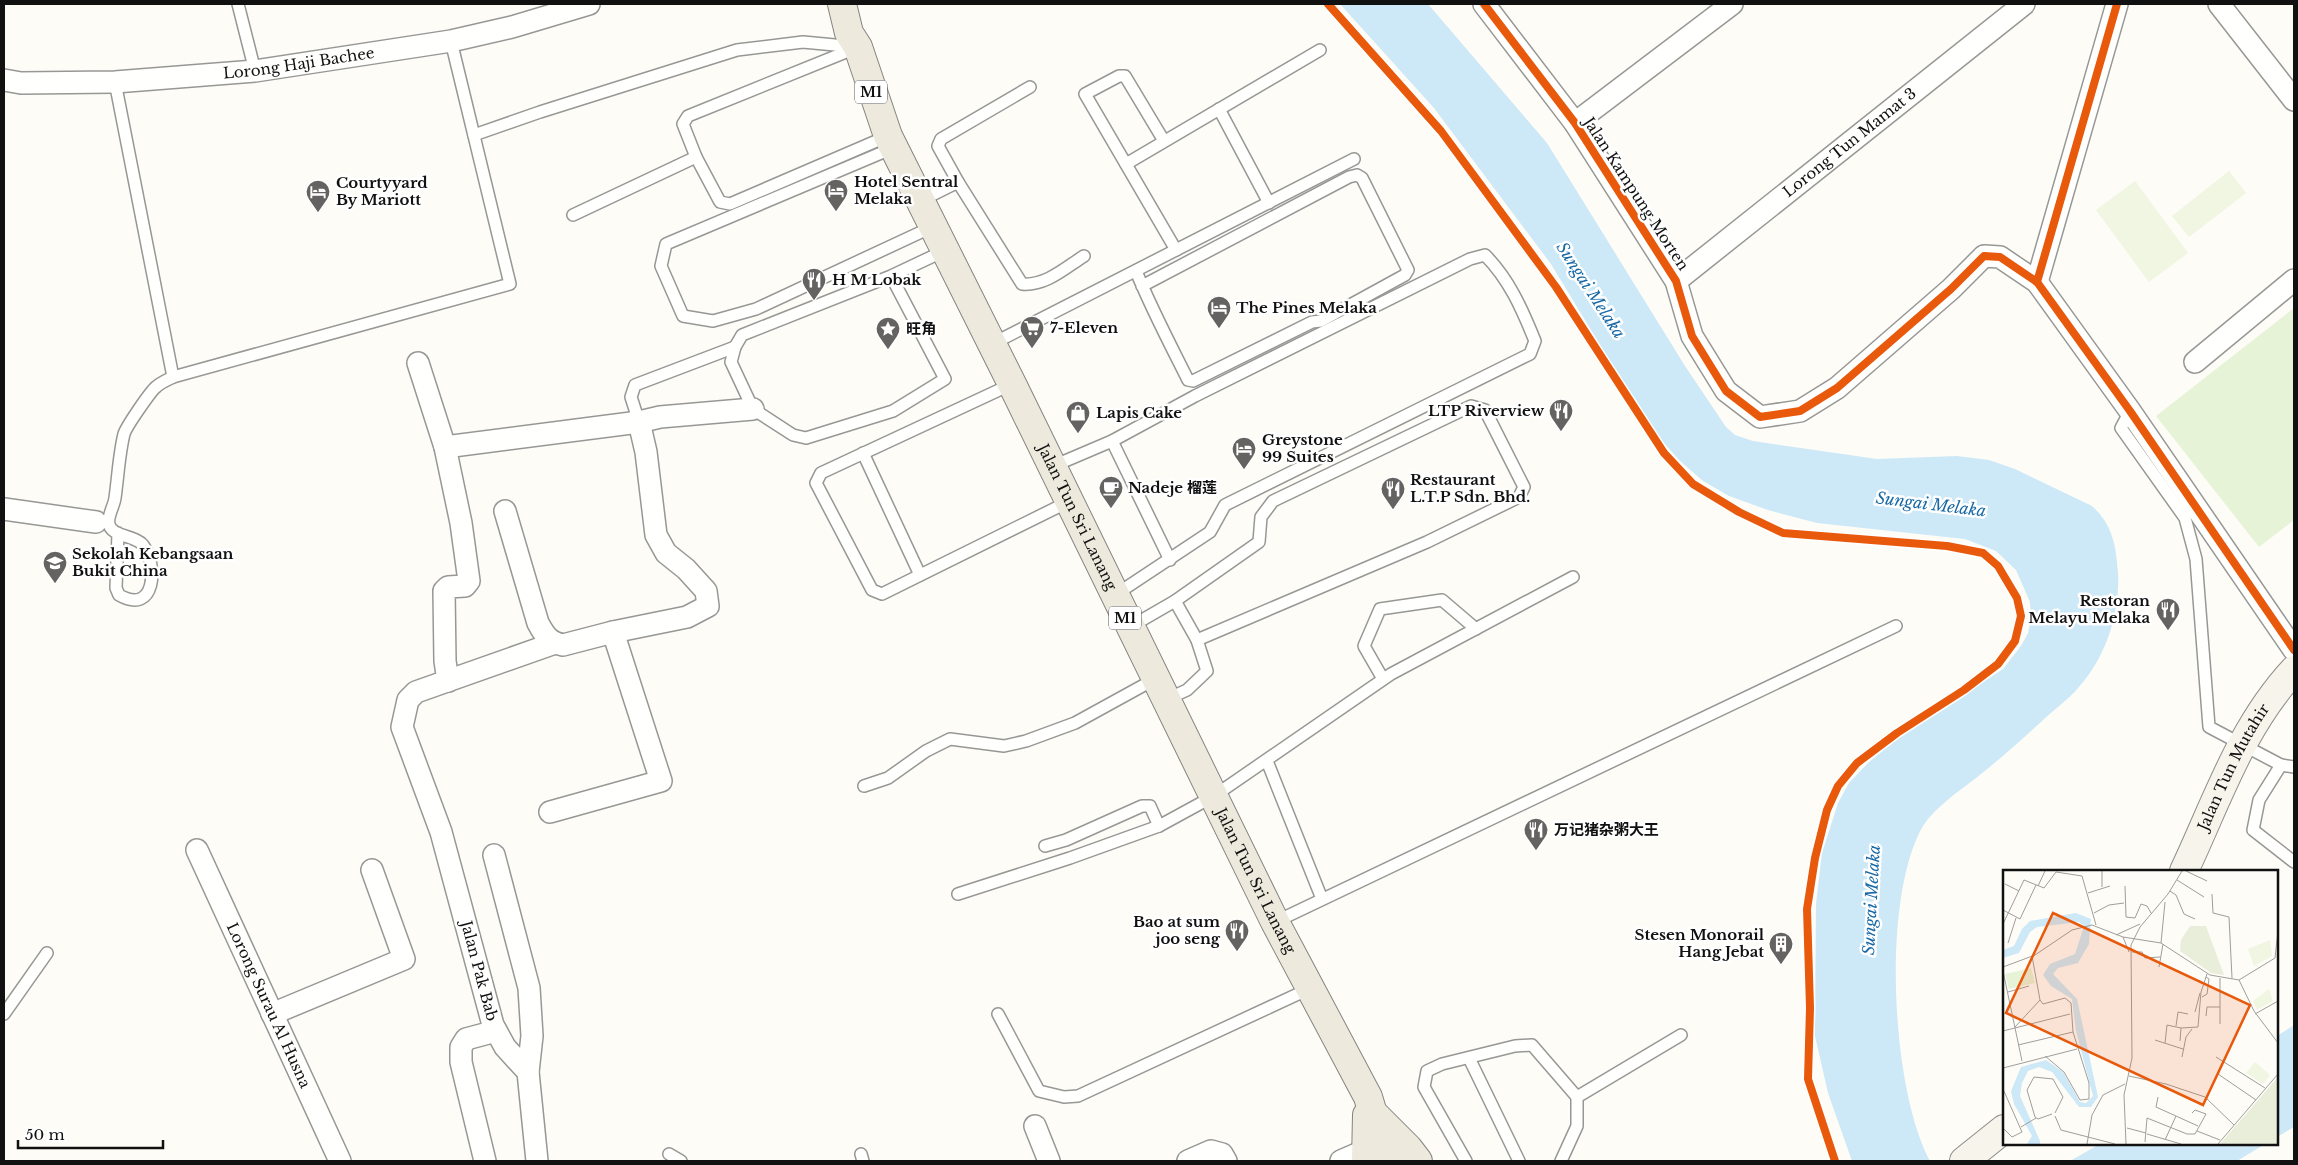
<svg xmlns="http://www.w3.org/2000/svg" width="2298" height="1165" font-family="'Libre Baskerville','Noto Sans SC',serif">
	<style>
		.green { fill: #e7f3d7 }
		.pitch { fill: #f0f6e1 }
		.water { fill: #cde8f7 }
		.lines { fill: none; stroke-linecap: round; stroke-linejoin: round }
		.lane-casing { stroke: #979795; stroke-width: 14 }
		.street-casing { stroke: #979795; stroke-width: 24 }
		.secondary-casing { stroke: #8e8d8b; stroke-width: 30 }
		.primary-casing { stroke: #858482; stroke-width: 30 }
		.lane { stroke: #fffffe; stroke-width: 11 }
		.street { stroke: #fffffe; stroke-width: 21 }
		.secondary { stroke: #f6f4eb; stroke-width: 28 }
		.primary { stroke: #ede9dc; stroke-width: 28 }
		.cycleway-casing { stroke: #fff; stroke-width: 11 }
		.cycleway { stroke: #e8590c; stroke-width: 8 }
		.labels { text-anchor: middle; stroke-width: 5; stroke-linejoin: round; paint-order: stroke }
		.shield { fill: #fff; stroke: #585858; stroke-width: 1 }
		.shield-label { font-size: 14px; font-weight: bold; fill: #111 }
		.street-label { font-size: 15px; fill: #111; stroke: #fff }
		.poi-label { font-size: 15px; font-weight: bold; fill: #111; stroke: #fff; text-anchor: start }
		.water-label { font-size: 16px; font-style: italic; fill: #1768a6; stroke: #fff }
		.inset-road { fill: none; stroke: #9f9e9b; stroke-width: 1 }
		.view { fill: #e8590c; fill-opacity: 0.15; stroke: #e8590c; stroke-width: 2.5 }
		.inset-edge { fill: none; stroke: #111; stroke-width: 2.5 }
	</style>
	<rect width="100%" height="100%" fill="#fdfcf7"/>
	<path class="green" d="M2294 308V520L2259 547 2156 416Z"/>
	<g class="pitch">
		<path d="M2229 171 2246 193 2189 237 2172 216Z"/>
		<path d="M2135 181 2188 253 2149 282 2096 210Z"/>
	</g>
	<g class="water">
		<path d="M1340 4H1428L1547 143 1685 366 1726 427 1735 435 1753 441 1877 459 1957 456 1989 460 2015 469 2092 506C2113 525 2116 546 2118 573 2120 613 2106 658 2078 688 2068 700 2053 710 2042 721 2020 741 1999 760 1976 778 1958 792 1935 807 1923 826 1881 898 1891 1089 1930 1161H1852L1828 1093 1815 1036 1816 904 1822 853 1838 803 1849 783 1868 763 1897 739 2003 669 2021 646 2028 633 2031 618 2030 602 2016 570 1996 551 1965 539 1817 523 1768 510 1729 496 1703 481 1679 460 1664 443 1628 391 1551 264 1434 108Z"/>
		<path d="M2294 1025V1127L2277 1137V1036Z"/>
		<path d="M2100 1144H2265L2237 1161H2070Z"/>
	</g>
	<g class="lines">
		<defs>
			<g id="lane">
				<path d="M238 4 255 71"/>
				<path d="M115 82 173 377"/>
				<path d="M1219 109 1269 203"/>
				<path d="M474 135 540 112 737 50 803 42 856 47"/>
				<path d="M1164 141 1125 76H1119L1085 94 1176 250"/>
				<path d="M893 148 666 244 661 266 683 316 713 321 756 309 932 227"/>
				<path d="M696 157 683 124 688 116 856 48"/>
				<path d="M1126 164 1320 50"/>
				<path d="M958 182 938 146 941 139 1030 87"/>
				<path d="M920 201 958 182 1022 284C1046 286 1065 268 1084 256"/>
				<path d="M573 215 696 157 720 202 730 204 888 136"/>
				<path d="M1136 271C1151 308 1170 344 1188 380L1193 381 1312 322 1321 321 1405 275 1408 270 1362 178 1357 175 1349 177 1142 286"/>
				<path d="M891 276 945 379 893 411 806 438 793 435 753 409 731 362 735 347 742 335 891 276 944 251"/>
				<path d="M992 344 1354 159"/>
				<path d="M1012 384 821 473 816 483 872 590 882 594 1068 502"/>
				<path d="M2130 411 2121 428 2185 518 2196 559 2209 727 2281 765 2294 767"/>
				<path d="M639 422 631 397 635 385 735 347"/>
				<path d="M1112 441 1170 560"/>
				<path d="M863 453 920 575"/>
				<path d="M1051 467 1112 441 1195 396 1470 259 1485 255C1509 279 1522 309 1535 341L1530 354 1225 505 1210 532 1115 595"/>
				<path d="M118 533 116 588 119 595C156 616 158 565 143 545 135 535 111 537 109 524 107 517 114 506 115 498 118 477 119 454 124 434 126 427 150 392 156 387 160 383 167 380 173 377L510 284 451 41"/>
				<path d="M1175 601 1197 640"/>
				<path d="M1130 627 1175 601 1259 542 1261 517 1273 501 1471 406 1485 410 1524 487 1519 497 1427 542 1197 640 1207 671 1187 690 1165 700"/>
				<path d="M1383 679 1364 646 1380 609 1442 600 1476 629"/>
				<path d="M1267 761 1322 899"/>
				<path d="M2281 765 2259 800 2253 830 2294 862"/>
				<path d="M864 786 888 778 926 751 950 739 1004 746 1026 741 1075 723 1155 679"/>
				<path d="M1045 846 1066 840 1142 806H1150L1159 826"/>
				<path d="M958 894 1070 858 1159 826 1214 796 1391 674 1573 577"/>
				<path d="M1275 922 1896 626"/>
				<path d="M4 1014 47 953"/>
				<path d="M998 1014 1039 1091 1064 1097 1078 1096 1311 988"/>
				<path d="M1469 1058 1519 1161"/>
				<path d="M669 1154 681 1161"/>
				<path d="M861 1154 863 1161"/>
				<path d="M1466 1161 1424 1087 1427 1071 1442 1064 1515 1046 1532 1045 1577 1097"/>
				<path d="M1561 1161 1577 1126V1097L1681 1035"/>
			</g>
			<g id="street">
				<path d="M1484 4 1575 123 1676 281 1692 336 1726 391 1760 417 1800 411 1837 388 1951 289 1984 256 2000 257 2037 282 2130 411 2294 650"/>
				<path d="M2219 4 2294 100"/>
				<path id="s1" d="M4 80 21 83 115 82 255 71 451 41 512 27 589 4"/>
				<path d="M1575 123 1732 4"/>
				<path id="s2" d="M1676 281 2024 4"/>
				<path d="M2037 282 2117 4"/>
				<path d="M2195 362 2294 280"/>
				<path d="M418 363 445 447 461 523 469 581 465 586 448 587 444 591 445 661 448 681"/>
				<path d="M445 447 639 422 660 417 753 409"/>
				<path d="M4 509 96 522"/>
				<path d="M505 511 538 623C545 636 549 642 563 645L613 632 687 617 708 606 706 591 686 569 666 553 656 535 646 452 639 422"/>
				<path d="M550 812 661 781 613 632"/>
				<path id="s3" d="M197 850 340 1161"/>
				<path d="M494 855 529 988 532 1036 528 1072"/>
				<path d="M272 1014 404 959 372 870"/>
				<path d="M1035 1126 1049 1161"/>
				<path d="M485 1161 461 1062V1047L466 1039 496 1031"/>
				<path d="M537 1161 528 1072 505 1047 493 1025 441 832 402 727 408 700 416 692 555 643"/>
				<path d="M1188 1161 1211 1151 1222 1154 1226 1161"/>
				<path d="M1341 1161 1364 1151"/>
			</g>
			<g id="secondary">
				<path id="s4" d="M2184 871C2217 801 2241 727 2294 670"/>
				<path d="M1964 1161 2004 1129"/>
			</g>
			<g id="primary">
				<path id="s5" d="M842 4 849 33 858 47 888 136 1012 384 1275 922 1368 1097 1387 1161"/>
				<path d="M1375 1115 1408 1148 1418 1161"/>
				<path d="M1366 1161 1367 1115"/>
			</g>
		</defs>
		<use href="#lane" class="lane-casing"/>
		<use href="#street" class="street-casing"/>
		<use href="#secondary" class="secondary-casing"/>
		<use href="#primary" class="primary-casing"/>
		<use href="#lane" class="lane"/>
		<use href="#street" class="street"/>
		<use href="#secondary" class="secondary"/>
		<use href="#primary" class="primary"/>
		<defs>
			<g id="cycleway">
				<path d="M1328 4 1441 131 1556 287 1664 453 1693 484 1739 512 1783 533 1947 546 1983 553 1998 566 2017 598 2021 616 2015 641 1998 664 1964 690 1897 733 1857 763 1838 786 1827 810 1815 858 1807 909 1810 1008 1808 1079 1835 1161"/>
				<path d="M1484 4 1575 123 1676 281 1692 336 1726 391 1760 417 1800 411 1837 388 1951 289 1984 256 2000 257 2037 282 2130 411 2294 650"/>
				<path d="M2037 282 2117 4"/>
			</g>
		</defs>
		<use href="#cycleway" class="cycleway-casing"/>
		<use href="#cycleway" class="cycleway"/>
	</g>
	<defs>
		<symbol id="hotel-pin" viewBox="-11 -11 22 30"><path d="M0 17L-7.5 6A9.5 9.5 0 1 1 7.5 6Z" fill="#646362" stroke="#fff"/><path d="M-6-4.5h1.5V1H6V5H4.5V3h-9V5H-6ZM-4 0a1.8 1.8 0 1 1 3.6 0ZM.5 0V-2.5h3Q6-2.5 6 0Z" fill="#fff"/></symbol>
		<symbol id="restaurant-pin" viewBox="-11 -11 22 30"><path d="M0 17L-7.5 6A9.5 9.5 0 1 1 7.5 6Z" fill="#646362" stroke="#fff"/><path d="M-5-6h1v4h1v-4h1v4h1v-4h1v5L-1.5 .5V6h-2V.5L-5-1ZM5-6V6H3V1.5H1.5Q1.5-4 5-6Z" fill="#fff"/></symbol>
		<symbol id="supermarket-pin" viewBox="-11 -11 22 30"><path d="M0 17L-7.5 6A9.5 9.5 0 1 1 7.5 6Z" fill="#646362" stroke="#fff"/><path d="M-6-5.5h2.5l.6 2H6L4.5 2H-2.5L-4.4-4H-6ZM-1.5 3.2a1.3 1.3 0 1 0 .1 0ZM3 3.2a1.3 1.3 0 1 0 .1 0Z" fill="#fff"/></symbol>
		<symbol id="sight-pin" viewBox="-11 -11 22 30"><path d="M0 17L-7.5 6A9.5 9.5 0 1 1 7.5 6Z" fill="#646362" stroke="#fff"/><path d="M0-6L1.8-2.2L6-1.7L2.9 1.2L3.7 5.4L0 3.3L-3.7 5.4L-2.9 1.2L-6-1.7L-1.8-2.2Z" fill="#fff"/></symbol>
		<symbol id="shop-pin" viewBox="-11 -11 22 30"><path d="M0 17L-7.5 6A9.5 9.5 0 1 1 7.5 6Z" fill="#646362" stroke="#fff"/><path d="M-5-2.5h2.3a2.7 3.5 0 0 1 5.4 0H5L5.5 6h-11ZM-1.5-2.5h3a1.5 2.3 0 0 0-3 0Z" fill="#fff"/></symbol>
		<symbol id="cafe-pin" viewBox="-11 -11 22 30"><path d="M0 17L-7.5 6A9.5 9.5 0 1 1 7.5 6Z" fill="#646362" stroke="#fff"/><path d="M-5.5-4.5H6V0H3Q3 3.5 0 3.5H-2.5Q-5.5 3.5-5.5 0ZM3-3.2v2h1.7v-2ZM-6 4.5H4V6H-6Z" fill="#fff"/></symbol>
		<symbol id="school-pin" viewBox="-11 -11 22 30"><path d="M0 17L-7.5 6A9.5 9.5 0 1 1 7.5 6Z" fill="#646362" stroke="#fff"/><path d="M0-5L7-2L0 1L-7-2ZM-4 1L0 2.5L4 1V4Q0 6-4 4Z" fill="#fff"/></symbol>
		<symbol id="building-pin" viewBox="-11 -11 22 30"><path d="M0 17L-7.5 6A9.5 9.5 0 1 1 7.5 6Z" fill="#646362" stroke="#fff"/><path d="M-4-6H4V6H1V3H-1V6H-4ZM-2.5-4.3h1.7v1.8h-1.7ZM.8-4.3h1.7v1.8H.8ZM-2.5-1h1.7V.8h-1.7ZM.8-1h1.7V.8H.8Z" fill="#fff"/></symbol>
	</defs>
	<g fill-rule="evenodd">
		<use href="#hotel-pin" x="822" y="177" width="28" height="38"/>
		<use href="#hotel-pin" x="304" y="178" width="28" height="38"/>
		<use href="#restaurant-pin" x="800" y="266" width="28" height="38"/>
		<use href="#hotel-pin" x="1205" y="294" width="28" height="38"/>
		<use href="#supermarket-pin" x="1018" y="314" width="28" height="38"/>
		<use href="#sight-pin" x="874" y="315" width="28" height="38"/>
		<use href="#restaurant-pin" x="1547" y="397" width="28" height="38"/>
		<use href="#shop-pin" x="1064" y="399" width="28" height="38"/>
		<use href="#hotel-pin" x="1230" y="435" width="28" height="38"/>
		<use href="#cafe-pin" x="1097" y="474" width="28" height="38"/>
		<use href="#restaurant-pin" x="1379" y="475" width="28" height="38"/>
		<use href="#school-pin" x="41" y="549" width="28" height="38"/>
		<use href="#restaurant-pin" x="2154" y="596" width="28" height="38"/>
		<use href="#restaurant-pin" x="1522" y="816" width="28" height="38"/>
		<use href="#restaurant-pin" x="1223" y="917" width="28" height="38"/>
		<use href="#building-pin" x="1767" y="930" width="28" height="38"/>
	</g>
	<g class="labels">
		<g class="shield">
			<rect x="855" y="80.5" width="32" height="23" rx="4"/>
			<rect x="1109" y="606.5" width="32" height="23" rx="4"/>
		</g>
		<g class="shield-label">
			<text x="871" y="97">M1</text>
			<text x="1125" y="623">M1</text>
		</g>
		<g class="street-label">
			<text dy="5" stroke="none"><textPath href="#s1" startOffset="296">Lorong Haji Bachee</textPath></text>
			<text dy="5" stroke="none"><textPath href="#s2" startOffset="222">Lorong Tun Mamat 3</textPath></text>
			<text transform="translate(1636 194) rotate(57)" y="5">Jalan Kampung Morten</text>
			<text dy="5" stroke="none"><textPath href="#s5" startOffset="566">Jalan Tun Sri Lanang</textPath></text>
			<text dy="5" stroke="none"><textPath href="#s4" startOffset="115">Jalan Tun Mutahir</textPath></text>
			<text dy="5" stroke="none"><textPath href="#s5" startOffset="971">Jalan Tun Sri Lanang</textPath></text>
			<text transform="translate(479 971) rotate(75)" y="5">Jalan Pak Bab</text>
			<text dy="5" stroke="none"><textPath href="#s3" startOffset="171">Lorong Surau Al Husna</textPath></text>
		</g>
		<g class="poi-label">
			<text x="854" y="187">Hotel Sentral<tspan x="854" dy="17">Melaka</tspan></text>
			<text x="336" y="188">Courtyyard<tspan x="336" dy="17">By Mariott</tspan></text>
			<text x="832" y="285">H M Lobak</text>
			<text x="1236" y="313">The Pines Melaka</text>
			<text x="1050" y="333">7-Eleven</text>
			<text x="906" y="334">旺角</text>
			<text x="1544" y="416" text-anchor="end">LTP Riverview</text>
			<text x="1096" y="418">Lapis Cake</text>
			<text x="1262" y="445">Greystone<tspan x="1262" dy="17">99 Suites</tspan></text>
			<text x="1410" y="485">Restaurant<tspan x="1410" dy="17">L.T.P Sdn. Bhd.</tspan></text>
			<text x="1128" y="493">Nadeje 榴莲</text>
			<text x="72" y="559">Sekolah Kebangsaan<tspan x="72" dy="17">Bukit China</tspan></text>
			<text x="2150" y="606" text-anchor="end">Restoran<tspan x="2150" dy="17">Melayu Melaka</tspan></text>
			<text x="1554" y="835">万记猪杂粥大王</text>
			<text x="1220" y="927" text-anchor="end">Bao at sum<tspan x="1220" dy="17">joo seng</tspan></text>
			<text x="1764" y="940" text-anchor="end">Stesen Monorail<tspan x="1764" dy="17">Hang Jebat</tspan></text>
		</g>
		<g class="water-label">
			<text transform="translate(1591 290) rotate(57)" y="6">Sungai Melaka</text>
			<text transform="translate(1931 504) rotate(7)" y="6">Sungai Melaka</text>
			<text transform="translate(1871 900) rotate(-87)" y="6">Sungai Melaka</text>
		</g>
	</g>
	<g transform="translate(2003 870)">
		<rect width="275" height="275" fill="#fdfcf7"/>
		<path d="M28 98 32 113 6 119 2 104Z" fill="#e7f3d7"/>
		<path d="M187 56H203L221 105 208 103 177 81 178 70ZM275 207V274H217Z" fill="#e9eedb"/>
		<path d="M267 70 269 86 251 96 245 79ZM266 119 270 131 254 140 250 131ZM252 192 267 205 260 214 243 203Z" fill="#f0f6e1"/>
		<path d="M73 43 88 49 86 74 75 93 55 98 50 104 74 129 95 227 88 237H76L49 202 36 197 25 201 19 213 17 226 37 271V274H24L29 266 11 234 8 221 18 197 43 190 60 202 77 232 83 233 90 226 73 161 69 129 48 116 40 105 47 94 72 84 81 56 76 52 34 57 27 62 16 83 0 88V80L11 76 19 59 27 51Z" fill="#cde8f7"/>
		<path class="inset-road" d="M99 1V17M183 1 204 11M174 10 201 27M2 14 16 21M35 16 42 1M122 16 123 47 132 48M167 21 173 25 181 44 192 49M85 23 107 16M209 24 210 43 226 47 229 108M0 40 17 49 33 15M91 43 106 35 121 33M132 48 138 34 144 36 148 43M0 54 21 10 41 18 53 2 79 6 93 55M113 65 137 54M120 67 126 82M5 73 13 48M158 73 162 32M129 82H139L142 88 157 87M29 86 37 130M0 97 32 85 69 60 89 55 120 67 158 73 207 105 236 110 251 141 275 173M156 97 160 74M0 101 19 191M236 110 272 88 275 61M5 122 26 116M199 127 204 124 206 109 203 107M37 130 40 134 62 128 68 133 70 162 86 213V229L77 230 61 202 42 186M192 142 197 123M252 144 275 131M203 146 204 137H217M217 154V108M173 156 175 142 185 144M12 157 37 130M178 158 195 157 198 122 204 104M0 161 67 144M152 170 180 179M162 173 164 155 178 158 177 171M15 175 70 162M179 187 183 167 189 159M213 187 262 218M0 198 74 179M215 204 253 230M126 206 163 214 202 227 231 255M0 219 19 262 9 267 0 258M155 227 153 237 195 256M49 244 35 249 32 247 24 220 31 207 50 209 60 227 52 243M52 246 58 260 112 274M18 257 33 248M124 258 143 263M194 261 217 270M144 264 178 274M162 270 173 246M142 272 144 248 184 264H192L203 244 192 240 189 243M84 274 89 245 100 225 122 214M123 274 121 225 129 188 128 75 137 57 165 24 179 1M215 274 275 204"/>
		<path class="view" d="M50 43 247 135 200 235 3 143Z"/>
		<rect width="275" height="275" class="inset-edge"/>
	</g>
	<rect width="2298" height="1165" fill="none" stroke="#111111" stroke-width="10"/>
	<path d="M18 1140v8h145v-8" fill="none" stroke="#111111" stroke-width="2.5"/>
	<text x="25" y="1140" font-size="15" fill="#111111" stroke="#ffffff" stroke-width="4" paint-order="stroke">50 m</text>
</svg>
